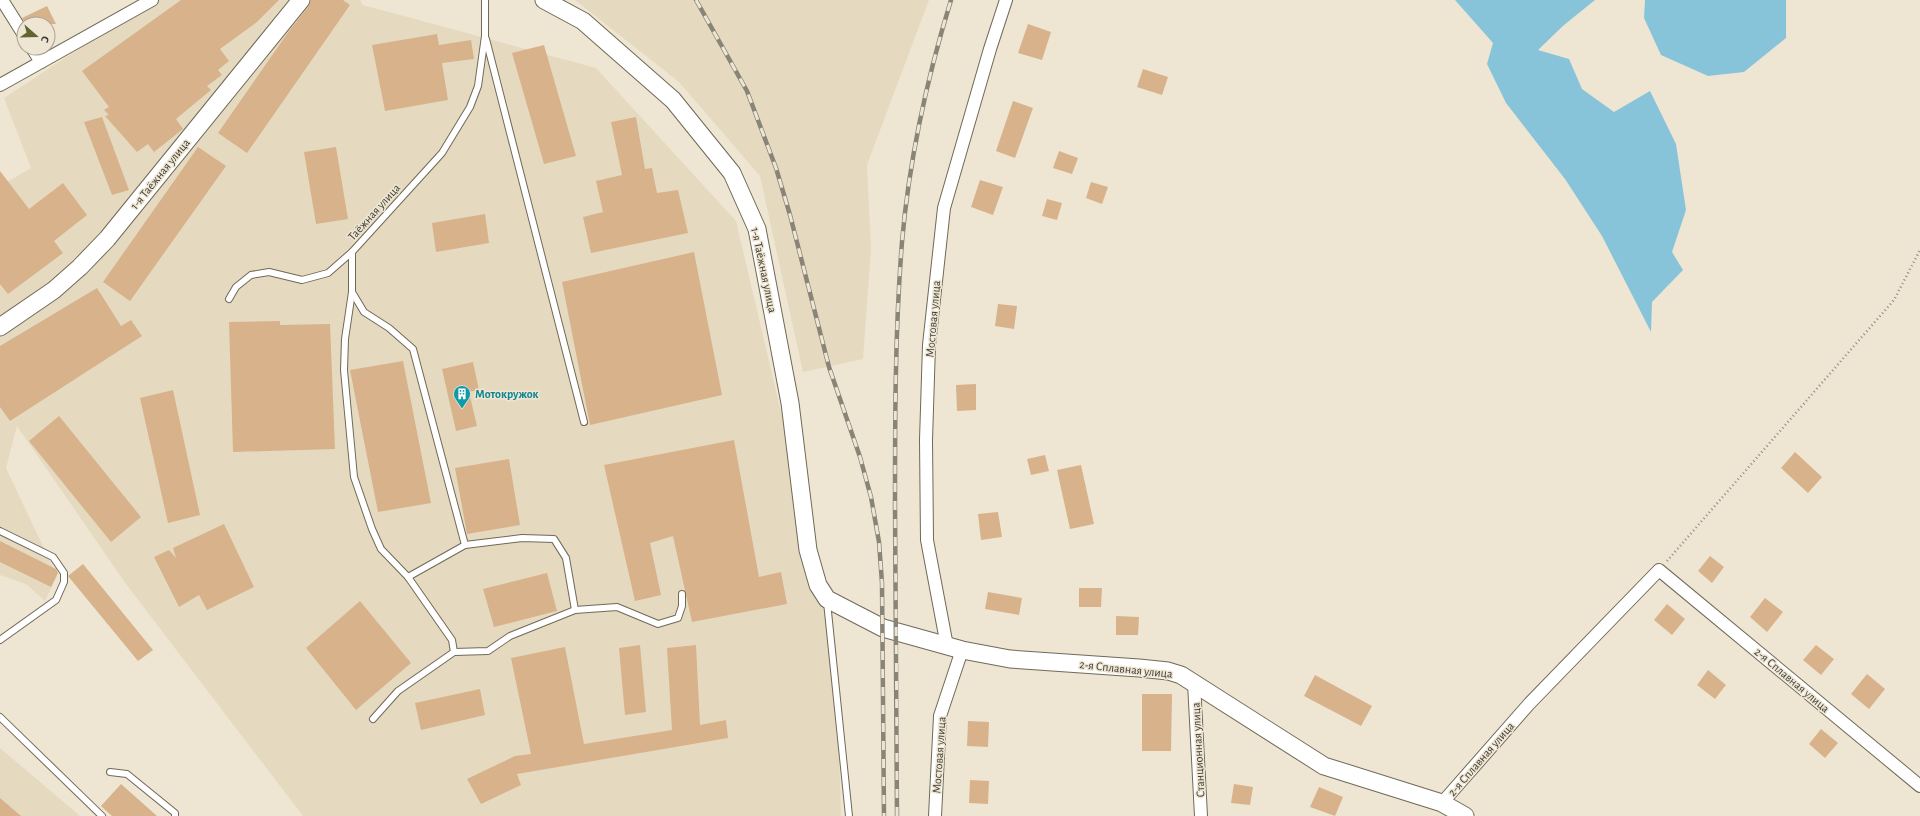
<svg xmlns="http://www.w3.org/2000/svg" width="1920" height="816" font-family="'Alegreya Sans',sans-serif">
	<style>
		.built { fill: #e5dac0 }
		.water { fill: #88c4d9 }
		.building { fill: #d8b28b }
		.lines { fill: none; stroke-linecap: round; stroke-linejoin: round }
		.lane-casing { stroke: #706958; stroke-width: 8 }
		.street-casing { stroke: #706958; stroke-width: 14 }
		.secondary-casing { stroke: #706958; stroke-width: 19 }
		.path { stroke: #8f8a7d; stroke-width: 2.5; stroke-dasharray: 1 3; stroke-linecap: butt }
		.lane { stroke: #fff; stroke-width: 6 }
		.street { stroke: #fff; stroke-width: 12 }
		.secondary { stroke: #fff; stroke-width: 17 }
		.rail-casing { stroke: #898478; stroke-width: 4.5 }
		.rail { stroke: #eee6d3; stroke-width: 3; stroke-dasharray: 9; stroke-linecap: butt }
		.labels { text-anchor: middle; stroke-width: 3; stroke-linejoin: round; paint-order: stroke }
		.street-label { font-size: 12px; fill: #3e3b34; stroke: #eee6d3 }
		.culture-label { font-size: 12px; font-weight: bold; fill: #0d838f; stroke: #eee6d3; text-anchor: start }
	</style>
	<rect width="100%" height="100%" fill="#eee6d3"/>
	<g class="built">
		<path d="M153 0H360L363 5 596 68 736 221 836 646 841 816H303L126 584 17 426 6 468 57 576 45 601 26 584 0 575V186L31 168 4 98Z"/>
		<path d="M575 0H929L867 165 871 249 863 359 803 372 760 176 679 82Z"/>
		<path d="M0 748 80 816H0Z"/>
	</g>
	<g class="water">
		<path d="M1455 0H1595L1564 25 1538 50 1569 59 1582 89 1614 112 1650 91 1676 144 1686 210 1672 252 1683 270 1652 302 1651 332 1602 236 1565 179 1506 103 1487 64 1493 43Z"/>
		<path d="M1645 0H1786V38L1744 72 1708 76 1661 55 1644 18Z"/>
	</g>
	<g class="building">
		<path d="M181 0H279L257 22 220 49 229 61 218 70 222 75 207 86 211 90 176 119 183 129 154 152 148 144 137 152 105 116 109 115 104 110 109 107 82 71Z"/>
		<path d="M311 0H343L350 5 247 153 218 133 289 31 309 6Z"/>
		<path d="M47 6 56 24H26L22 18Z"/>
		<path d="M1028 24 1051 32 1042 60 1018 53Z"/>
		<path d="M437 34 439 45 471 40 474 59 442 63 448 100 385 111 372 45Z"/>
		<path d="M544 45 576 156 544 164 512 53Z"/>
		<path d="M1143 69 1168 77 1162 95 1137 87Z"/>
		<path d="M1013 101 1033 108 1015 158 996 151Z"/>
		<path d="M102 117 129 190 112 195 84 122Z"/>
		<path d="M636 117 645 169 652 168 657 193 678 190 688 233 591 253 583 217 603 212 596 181 622 175 611 122Z"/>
		<path d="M198 147 226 166 130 301 103 282Z"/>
		<path d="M336 147 348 219 316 224 304 152Z"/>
		<path d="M1059 151 1078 158 1072 174 1053 168Z"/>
		<path d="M0 171 29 209 63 183 87 215 54 241 63 253 8 294 0 284Z"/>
		<path d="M980 180 1003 187 993 215 971 207Z"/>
		<path d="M1091 182 1108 187 1102 204 1086 198Z"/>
		<path d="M1047 199 1062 203 1057 220 1042 216Z"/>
		<path d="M485 214 489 243 436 252 432 223Z"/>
		<path d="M694 252 722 395 590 425 562 282Z"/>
		<path d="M97 288 121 326 131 320 142 336 10 421 0 407V346Z"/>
		<path d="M998 304 1017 306 1014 329 995 326Z"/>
		<path d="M280 321V325L330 324 335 449 233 452 229 322Z"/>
		<path d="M403 361 431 503 378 512 350 370Z"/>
		<path d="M473 362 479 390 469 392 477 426 456 431 442 369Z"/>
		<path d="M976 384V410L957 411 956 385Z"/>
		<path d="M173 390 200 515 168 523 140 398Z"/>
		<path d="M59 416 141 517 111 542 29 441Z"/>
		<path d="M734 440 759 577 781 572 787 604 692 622 673 536 650 543 661 595 635 601 604 465Z"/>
		<path d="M1795 452 1822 477 1808 493 1781 468Z"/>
		<path d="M1045 455 1049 471 1031 475 1027 459Z"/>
		<path d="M509 459 520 525 467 534 455 468Z"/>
		<path d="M1081 465 1094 524 1070 529 1057 470Z"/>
		<path d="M998 512 1002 537 981 540 978 514Z"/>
		<path d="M224 524 254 587 207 610 199 595 179 607 154 557 169 550 176 558 173 548Z"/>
		<path d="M0 541 56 569 58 573 51 587 0 562Z"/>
		<path d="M1710 556 1724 567 1712 583 1698 571Z"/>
		<path d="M83 564 153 650 138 661 68 576Z"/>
		<path d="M547 573 557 611 494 627 483 589Z"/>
		<path d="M1079 588H1102L1101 607H1079Z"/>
		<path d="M988 592 1022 598 1019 615 985 609Z"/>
		<path d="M1765 598 1783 612 1767 632 1750 617Z"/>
		<path d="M360 601 411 663 356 710 306 648Z"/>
		<path d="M1667 604 1685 619 1672 635 1654 620Z"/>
		<path d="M1116 616 1139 617 1138 635H1116Z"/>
		<path d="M640 645 646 712 625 715 619 648Z"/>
		<path d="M696 645 700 725 726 720 728 738 517 774 521 785 481 804 467 779 515 756 531 754 511 658 565 647 584 744 672 730 667 648Z"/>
		<path d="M1816 645 1834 659 1821 675 1803 660Z"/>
		<path d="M1708 670 1726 685 1715 699 1697 685Z"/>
		<path d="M1867 674 1885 689 1869 709 1851 694Z"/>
		<path d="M1315 675 1372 706 1361 726 1304 696Z"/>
		<path d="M480 689 485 715 421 730 415 703Z"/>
		<path d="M1142 694H1172L1171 751H1142Z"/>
		<path d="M968 721 989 722 988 747 967 746Z"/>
		<path d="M1821 729 1838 743 1825 758 1809 744Z"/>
		<path d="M970 780 989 781 988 804 969 803Z"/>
		<path d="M121 784 157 816H112L101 806Z"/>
		<path d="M1234 784 1253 787 1250 805 1231 803Z"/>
		<path d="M1319 787 1343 797 1335 816 1310 807Z"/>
		<path d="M0 798 21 816H0Z"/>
	</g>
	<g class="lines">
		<defs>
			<g id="lane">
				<path d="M486 39 584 422"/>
				<path d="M352 292 345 339 344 370 354 477 372 529 381 549 408 577 452 640 454 652 398 691 373 719"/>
				<path d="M229 299 236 287 251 275 269 272 302 280 328 273 352 252"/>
				<path d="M0 531 53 557 64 573V582L56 600 0 640"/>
				<path d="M465 545 413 349 389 328 364 312 352 292V252L442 153 470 107 478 86 485 36V0"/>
				<path d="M408 577 465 545 522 538 554 539 566 558 575 610"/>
				<path d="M827 602 849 816"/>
				<path d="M454 652 488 651 510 636 575 610 617 607 658 624 678 618 682 606V594"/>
				<path d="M0 717 102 816"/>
				<path d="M110 772 127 774 175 813V816"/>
			</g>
			<g id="street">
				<path d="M2 0 24 35"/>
				<path d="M32 48 41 62"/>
				<path d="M0 85 152 0"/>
				<path d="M947 646 927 540 926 440 929 345 944 208 990 49 1006 0"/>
				<path d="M1194 683 1201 816"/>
				<path d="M1442 803 1529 704 1659 570 1920 786"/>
				<path d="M935 816 940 716 962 650"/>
			</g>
			<g id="secondary">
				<path d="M544 0 583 21 673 100 732 173 757 229 790 403 808 550 818 585 827 599 883 628 962 650 1010 659 1139 668 1168 671 1181 675 1324 766 1442 803 1465 816"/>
				<path d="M0 327 54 290 80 267 107 239 301 0"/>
			</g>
		</defs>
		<use href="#lane" class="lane-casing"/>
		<use href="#street" class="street-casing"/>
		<use href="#secondary" class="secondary-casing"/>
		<path class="path" d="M1667 561 1894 300 1920 250"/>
		<use href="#lane" class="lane"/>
		<use href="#street" class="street"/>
		<use href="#secondary" class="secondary"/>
		<defs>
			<g id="rail">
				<path d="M696 0 747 91 776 168 790 215 829 367 860 457 871 497 879 542 882 583 884 816"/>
				<path d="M897 816C897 713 896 610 895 506 895 418 895 330 902 242 909 161 927 78 951 0"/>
			</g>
		</defs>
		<use href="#rail" class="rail-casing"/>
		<use href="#rail" class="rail"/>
	</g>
	<defs>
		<symbol id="building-pin" viewBox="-11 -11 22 30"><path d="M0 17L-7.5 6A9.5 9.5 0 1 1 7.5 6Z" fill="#0f9aa8" stroke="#eee6d3"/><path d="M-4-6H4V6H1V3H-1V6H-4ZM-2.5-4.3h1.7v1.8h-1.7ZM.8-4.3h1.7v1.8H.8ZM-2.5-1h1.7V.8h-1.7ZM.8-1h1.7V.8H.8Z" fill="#fff"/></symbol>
	</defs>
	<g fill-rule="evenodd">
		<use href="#building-pin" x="452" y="384" width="20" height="27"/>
	</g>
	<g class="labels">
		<g class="street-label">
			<text transform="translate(160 174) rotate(-51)" y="4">1-я Таёжная улица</text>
			<text transform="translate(374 212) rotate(-48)" y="4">Таёжная улица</text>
			<text transform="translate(764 270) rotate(78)" y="4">1-я Таёжная улица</text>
			<text transform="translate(933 319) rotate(-85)" y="4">Мостовая улица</text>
			<text transform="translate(1126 669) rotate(6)" y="4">2-я Сплавная улица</text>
			<text transform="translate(1792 680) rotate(40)" y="4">2-я Сплавная улица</text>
			<text transform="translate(1198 750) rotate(-93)" y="4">Станционная улица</text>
			<text transform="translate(939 755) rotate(-86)" y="4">Мостовая улица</text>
			<text transform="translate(1481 759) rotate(-49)" y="4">2-я Сплавная улица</text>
		</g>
		<g class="culture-label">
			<text x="475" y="398">Мотокружок</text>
		</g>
	</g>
	<g transform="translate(36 36) rotate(110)"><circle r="19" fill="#eee6d3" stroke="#a8a293"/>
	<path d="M0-3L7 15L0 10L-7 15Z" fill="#616330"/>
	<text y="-6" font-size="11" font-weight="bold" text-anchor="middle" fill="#3e3b34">С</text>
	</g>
</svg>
